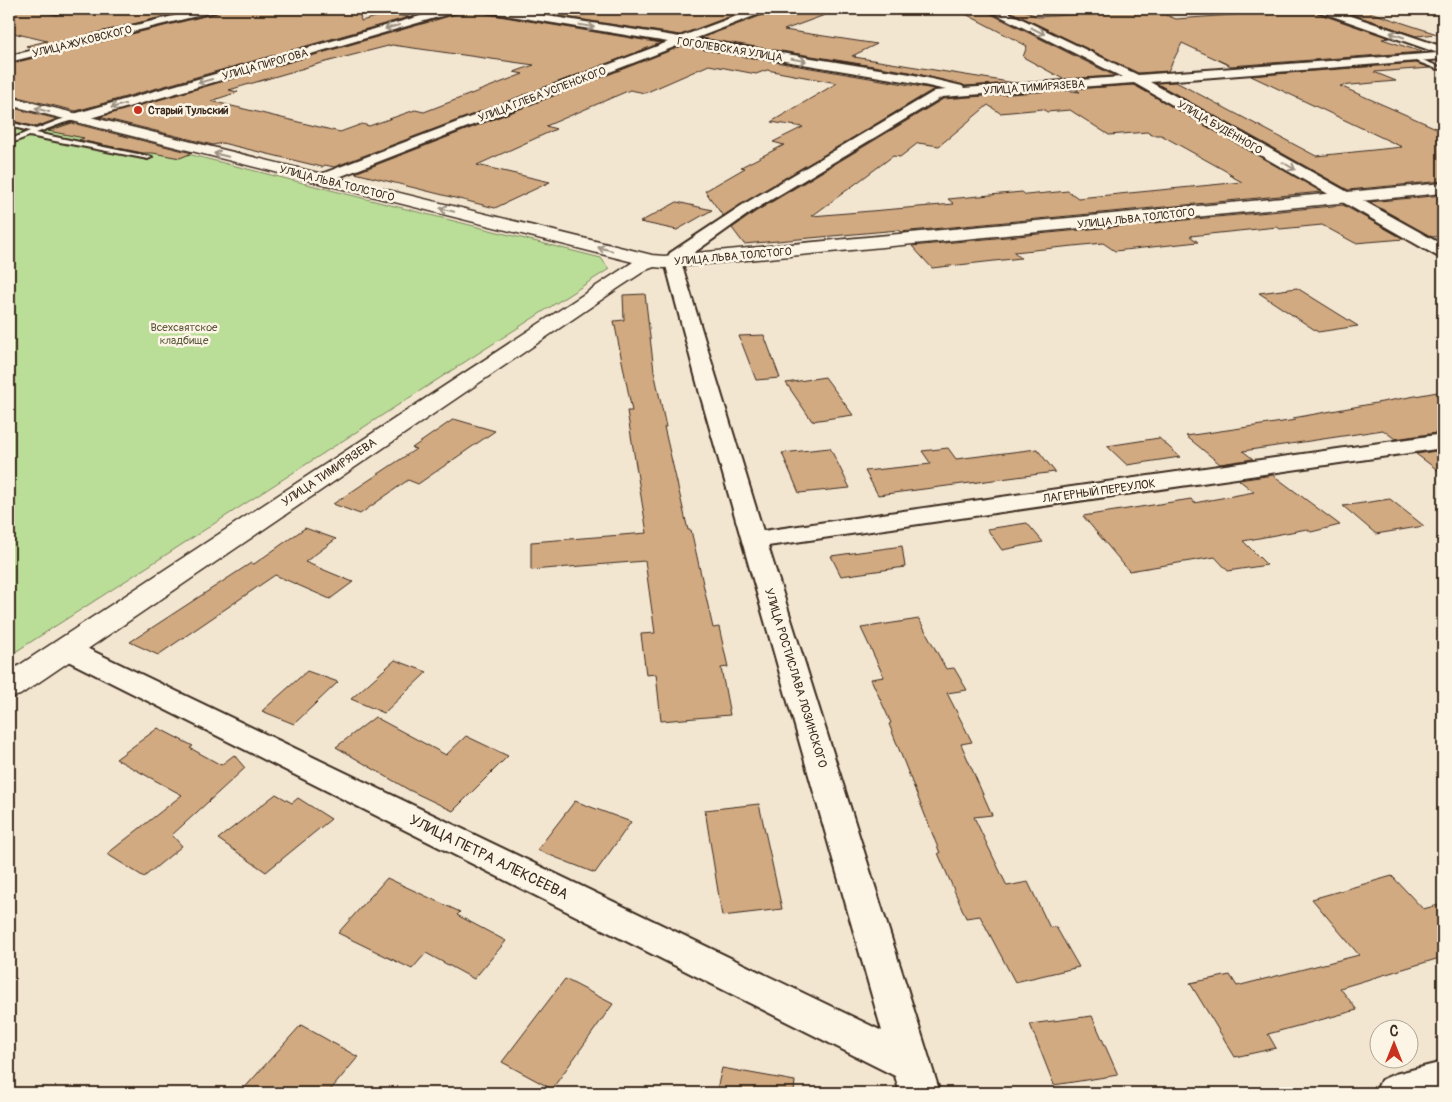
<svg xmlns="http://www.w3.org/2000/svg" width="1452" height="1102" font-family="Pangolin,sans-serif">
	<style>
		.green { fill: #bade98; stroke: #7a845b }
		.building { fill: #d1aa82; stroke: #3b2a1e; fill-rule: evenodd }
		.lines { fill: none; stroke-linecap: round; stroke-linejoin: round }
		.service-casing { stroke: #3b2a1e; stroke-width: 4 }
		.minor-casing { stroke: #3b2a1e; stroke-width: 4 }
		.tertiary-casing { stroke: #3b2a1e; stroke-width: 3 }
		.service { fill: #fcf5e5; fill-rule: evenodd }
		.minor { fill: #fcf5e5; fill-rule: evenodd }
		.tertiary { fill: #fcf5e5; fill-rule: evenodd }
		.oneway { stroke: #9c9082 }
		.poi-dot { fill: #c8321e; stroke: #fcf5e5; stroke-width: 2 }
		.labels { text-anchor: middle; stroke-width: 5; stroke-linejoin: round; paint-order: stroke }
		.far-street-label { font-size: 11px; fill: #3b2a1e; stroke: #fcf5e5 }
		.far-poi-label { font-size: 11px; font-weight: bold; fill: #3b2a1e; stroke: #fcf5e5; text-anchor: start }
		.far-park-label { font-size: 11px; fill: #5b573c; stroke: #fcf5e5 }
		.street-label { font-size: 12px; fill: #3b2a1e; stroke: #fcf5e5 }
		.near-street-label { font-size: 15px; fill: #3b2a1e; stroke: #fcf5e5 }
	</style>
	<rect width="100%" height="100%" fill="#f3e6d1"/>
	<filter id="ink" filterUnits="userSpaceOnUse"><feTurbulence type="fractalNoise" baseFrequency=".02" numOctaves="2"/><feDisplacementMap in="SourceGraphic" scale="10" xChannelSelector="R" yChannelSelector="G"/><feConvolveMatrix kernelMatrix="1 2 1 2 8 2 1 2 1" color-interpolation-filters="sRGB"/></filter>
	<g filter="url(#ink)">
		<path class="green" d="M9 109 601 258 609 269 9 656Z"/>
		<g class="building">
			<path d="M22 9H46L48 13 56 15 73 9H195L34 48 26 46 47 41 9 32V12Z"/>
			<path d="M220 9H359L361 21 387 14 409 17 76 111 9 95V64L217 13Z"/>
			<path d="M462 9H480L487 14 661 43 334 167 325 165 322 167 222 143 213 145 99 117 460 13ZM392 45 534 65 514 72 523 74 424 112 415 110 369 126 362 124 340 132 211 101 238 92 229 90 318 64Z"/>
			<path d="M514 9H750L680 35Z"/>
			<path d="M770 9H833V12L784 30 877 44 852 56H856L854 57 1015 83 965 86 910 72 701 38 768 13Z"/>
			<path d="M956 9H987L989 13 1115 76 1063 79 1023 57 1027 46Z"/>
			<path d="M1005 9H1021L1038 17 1151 9 1176 19 1315 9 1317 13 1389 38 1382 39 1422 52 1231 66 1182 43 1168 71 1138 73Z"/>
			<path d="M1336 9H1360L1437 34 1416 36Z"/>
			<path d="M682 46 934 89 723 216 705 191 745 168 741 167 784 145 773 142 803 127 771 122 837 83 767 70 756 74 709 65 645 93 630 90 546 126 556 129 477 165 550 182 495 208 355 173Z"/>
			<path d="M1416 63 1430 68 1374 72 1396 81 1340 86 1443 131V181L1348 190 1156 83 1176 82 1316 156 1402 147 1251 76Z"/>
			<path d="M1134 85 1322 192 900 232 898 230 744 244 732 228 755 212 943 99 1064 90 1080 92 1074 89ZM988 105 1000 113 1043 109 1047 112 1070 110 1109 135 1147 132 1152 135H1161L1233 175H1229L1242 182 1078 198 1068 191 1026 195 1022 192 948 199 954 204 812 216 893 156 900 157 918 143 939 146Z"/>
			<path d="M9 107 57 119 36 127 9 120Z"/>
			<path d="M72 123 192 153 180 158 153 153H143L79 140 84 138 48 131Z"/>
			<path d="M1443 195V236L1432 237 1369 202Z"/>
			<path d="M677 202 712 210 677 230 640 222Z"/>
			<path d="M1343 205 1404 239 1355 243 1322 225 1280 229 1277 227 1190 236 1198 242 1115 251 1103 243 1014 252 1021 258 932 268 912 246Z"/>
			<path d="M1297 288 1358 326 1318 332 1259 293Z"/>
			<path d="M645 294 654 371 666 427H664L688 530H691L713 628 719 627 728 667 721 668 730 715 661 721 656 674 646 675 641 634 655 633 645 561 531 570V542L647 533 627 411H632L614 321 624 320 623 295Z"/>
			<path d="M764 335 780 378 756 380 739 336Z"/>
			<path d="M825 377 853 415 812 421 786 383Z"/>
			<path d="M1443 391V432L1395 439 1383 430 1243 451 1253 459 1220 464 1186 436 1296 420 1293 418Z"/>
			<path d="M454 419 495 431 418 484 408 480 360 514 333 504 416 449 412 448Z"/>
			<path d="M1159 438 1180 457 1127 465 1107 446Z"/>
			<path d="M830 448 850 488 799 493 782 453Z"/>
			<path d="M948 448 956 459 1037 449 1055 472 878 495 865 471 931 464 922 451Z"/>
			<path d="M1443 450V474L1416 454Z"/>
			<path d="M1273 475 1340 525 1311 532 1307 529 1243 541 1267 565 1228 571 1215 557 1129 571 1083 516 1191 499 1194 503 1254 492 1239 480Z"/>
			<path d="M1390 499 1424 526 1376 534 1343 506Z"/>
			<path d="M1027 523 1043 542 1002 550 987 529Z"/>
			<path d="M305 528 336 539 305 562 353 582 330 599 275 575 158 655 130 642 251 563 254 564Z"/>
			<path d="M902 546 905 567 841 576 831 556Z"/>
			<path d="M919 619 946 669 954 668 967 690 947 693 972 742 961 744 992 815 974 817 1007 886 1028 882 1050 928 1056 927 1079 967 1015 982 980 916 966 918 938 853H940L889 724 891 723 871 679 884 677 861 628Z"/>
			<path d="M395 660 427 672 384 713 351 699Z"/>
			<path d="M307 671 338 682 294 724 262 711Z"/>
			<path d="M375 717 446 755 466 736 508 756 453 811 409 790 336 747Z"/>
			<path d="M158 728 193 746 190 748 221 765 234 755 245 768 172 835 182 846 144 877 107 854 182 795 116 759Z"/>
			<path d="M276 794 292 803 298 798 331 819 266 872 218 839Z"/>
			<path d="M575 801 631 822 595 873 537 850Z"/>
			<path d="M759 804 782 909 722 916 705 810Z"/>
			<path d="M1392 876 1423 909 1443 904V957L1340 988 1357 1010 1268 1034 1276 1048 1235 1057 1190 983 1230 975 1237 986 1359 955 1312 899Z"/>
			<path d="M387 878 460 912 457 915 506 941 474 979 426 953 412 969 338 933Z"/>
			<path d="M565 979 613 1004 552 1089 502 1062Z"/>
			<path d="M1092 1016 1118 1075 1054 1085 1030 1024Z"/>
			<path d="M301 1025 358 1057 328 1093H240Z"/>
			<path d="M722 1068 795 1081 794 1093H716Z"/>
		</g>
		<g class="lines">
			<defs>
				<g id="service">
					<path d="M48 9H71L56 13 48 11Z"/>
					<path d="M1411 57H1415L1442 68 1437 69 1411 59Z"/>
					<path d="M75 116 78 118 77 119 63 123 36 133 152 157 148 159 29 136 9 144V140L30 131 9 126V122L36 129 59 120Z"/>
				</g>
				<g id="minor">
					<path d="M202 9H218L217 11 9 62V56Z"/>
					<path d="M445 9H460L459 11 80 121H70L69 118 70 115Z"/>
					<path d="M482 9H504L680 37 755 9H768L767 11 694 39 910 74 962 86 964 88 1122 77 990 11 989 9H1001L1138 75 1438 53 1318 11 1317 9H1331L1443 47V59L1150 82 1443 245V257L1437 256 1134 83 942 97 754 210 681 262 763 531 1443 434V448L768 546 940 1093H900L895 1076 56 655 52 649 56 643 66 640 76 643 882 1031 700 394 665 262 670 253 744 204 935 91 946 90 910 82 682 44 326 182H316L314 179 316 176 668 42 487 12Z"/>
					<path d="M1443 1062V1093H1375L1381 1080 1395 1074Z"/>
				</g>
				<path id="tertiary" d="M9 97 652 255 664 256 1443 183V193L664 268 654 267 646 270 620 287 20 695 9 698V672L633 262 9 105Z"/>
			</defs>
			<use href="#service" class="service-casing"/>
			<use href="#minor" class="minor-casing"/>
			<use href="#tertiary" class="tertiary-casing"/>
			<use href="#service" class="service"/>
			<use href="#minor" class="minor"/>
			<use href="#tertiary" class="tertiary"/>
		</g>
		<defs><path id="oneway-shaft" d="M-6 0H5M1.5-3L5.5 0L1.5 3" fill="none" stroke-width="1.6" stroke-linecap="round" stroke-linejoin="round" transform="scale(1.25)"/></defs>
		<g class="oneway">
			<use href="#oneway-shaft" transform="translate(587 26) rotate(9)"/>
			<use href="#oneway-shaft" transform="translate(392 27) rotate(164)"/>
			<use href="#oneway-shaft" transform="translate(1038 31) rotate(27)"/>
			<use href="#oneway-shaft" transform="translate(1397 35) rotate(-161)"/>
			<use href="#oneway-shaft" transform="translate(799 60) rotate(9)"/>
			<use href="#oneway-shaft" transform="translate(205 81) rotate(164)"/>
			<use href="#oneway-shaft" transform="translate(118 106) rotate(164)"/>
			<use href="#oneway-shaft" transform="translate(42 110) rotate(-165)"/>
			<use href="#oneway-shaft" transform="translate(221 155) rotate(-166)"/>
			<use href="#oneway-shaft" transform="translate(1289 166) rotate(30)"/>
			<use href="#oneway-shaft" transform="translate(447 210) rotate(-166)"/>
			<use href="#oneway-shaft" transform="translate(605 249) rotate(-166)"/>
		</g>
	</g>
	<circle class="poi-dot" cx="138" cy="110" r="5"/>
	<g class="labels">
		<g class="far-street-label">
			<text transform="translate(82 41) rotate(-14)" y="4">УЛИЦА ЖУКОВСКОГО</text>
			<text transform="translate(730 49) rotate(9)" y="4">ГОГОЛЕВСКАЯ УЛИЦА</text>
			<text transform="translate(265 64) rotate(-16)" y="4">УЛИЦА ПИРОГОВА</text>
			<text transform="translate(1034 87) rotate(-4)" y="4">УЛИЦА ТИМИРЯЗЕВА</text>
			<text transform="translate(542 94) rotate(-21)" y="4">УЛИЦА ГЛЕБА УСПЕНСКОГО</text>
			<text transform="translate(1220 127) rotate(30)" y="4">УЛИЦА БУДЁННОГО</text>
			<text transform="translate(337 183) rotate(14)" y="4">УЛИЦА ЛЬВА ТОЛСТОГО</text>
			<text transform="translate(1136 218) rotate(-6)" y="4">УЛИЦА ЛЬВА ТОЛСТОГО</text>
			<text transform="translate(733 256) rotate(-5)" y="4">УЛИЦА ЛЬВА ТОЛСТОГО</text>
		</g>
		<g class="far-poi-label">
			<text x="148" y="114">Старый Тульский</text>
		</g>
		<g class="far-park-label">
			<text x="184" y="331">Всехсвятское<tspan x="184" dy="13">кладбище</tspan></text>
		</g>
		<g class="street-label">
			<text transform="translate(329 472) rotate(-34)" y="4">УЛИЦА ТИМИРЯЗЕВА</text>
			<text transform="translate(1099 491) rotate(-8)" y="4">ЛАГЕРНЫЙ ПЕРЕУЛОК</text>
			<text transform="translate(796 678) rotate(73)" y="4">УЛИЦА РОСТИСЛАВА ЛОЗИНСКОГО</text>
		</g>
		<g class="near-street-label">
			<text transform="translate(489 857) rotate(26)" y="5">УЛИЦА ПЕТРА АЛЕКСЕЕВА</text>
		</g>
	</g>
	<rect width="1452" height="1102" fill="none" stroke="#fcf5e5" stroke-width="30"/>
	<rect x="15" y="15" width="1422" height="1072" fill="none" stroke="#3b2a1e" stroke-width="2" filter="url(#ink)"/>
	<g transform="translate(1394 1044)"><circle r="24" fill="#fcf5e5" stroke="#afa495"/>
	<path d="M0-4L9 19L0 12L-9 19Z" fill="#c8321e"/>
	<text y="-8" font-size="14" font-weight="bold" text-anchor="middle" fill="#3b2a1e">С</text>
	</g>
</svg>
